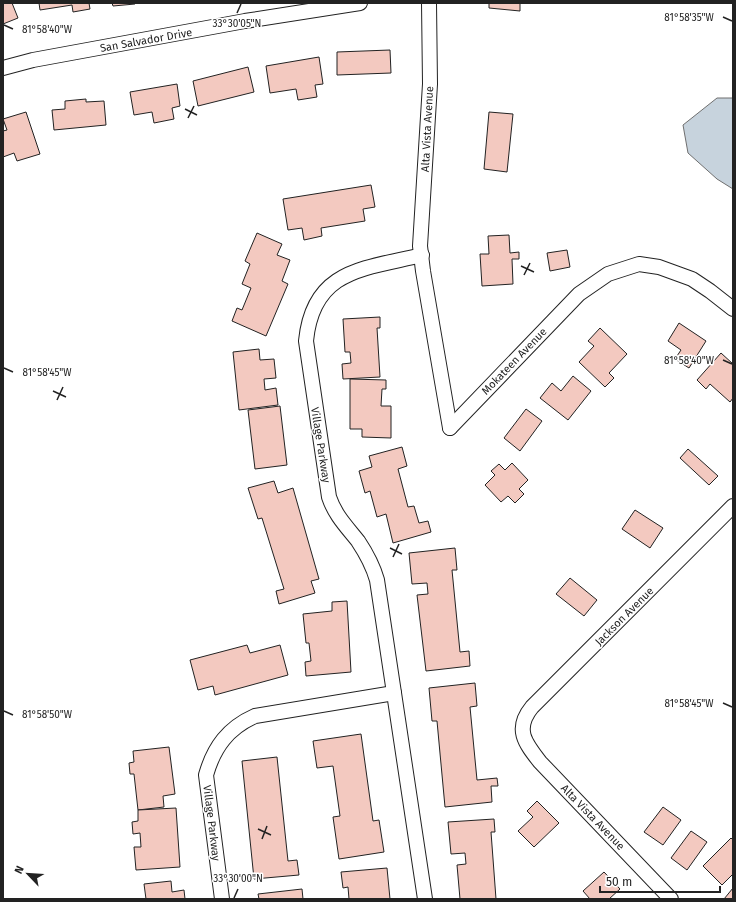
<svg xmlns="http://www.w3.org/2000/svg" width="736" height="902" font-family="'Fira Sans',sans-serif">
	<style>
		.water { fill: #c7d3dd; stroke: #6f6f6f }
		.building { fill: #f3c9c0; stroke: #222 }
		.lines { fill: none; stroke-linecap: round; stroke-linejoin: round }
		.street-casing { stroke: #222; stroke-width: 16 }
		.street { stroke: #fff; stroke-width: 14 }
		.ticks { fill: none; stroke: #222; stroke-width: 1.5 }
		.labels { text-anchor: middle; stroke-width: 3; stroke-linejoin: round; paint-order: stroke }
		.street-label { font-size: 11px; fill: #222; stroke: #fff }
		.ticks-label { font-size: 10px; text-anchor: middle; fill: #222; stroke: #fff; stroke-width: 3; stroke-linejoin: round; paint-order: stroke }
	</style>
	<rect width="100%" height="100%" fill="#fff"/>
	<path class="water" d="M717 98H733V189L717 179 688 153 683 125Z"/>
	<g class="building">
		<path d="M3 3H12L18 18 3 24Z"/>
		<path d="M39 3H89L90 9 73 12 72 5 40 10Z"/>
		<path d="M112 3H135V4L113 6Z"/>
		<path d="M489 3H520V11L489 8Z"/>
		<path d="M390 50 391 73 337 75V52Z"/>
		<path d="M319 57 323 84 315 85 317 97 298 100 296 89 270 93 266 66Z"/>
		<path d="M248 67 254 92 198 106 193 81Z"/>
		<path d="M177 84 180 106 172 108 174 119 154 123 152 112 134 115 130 92Z"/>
		<path d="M86 99V102L104 101 106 125 54 130 52 110 65 109V101Z"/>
		<path d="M26 112 40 154 17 161 14 153 3 157V131L7 130 3 119Z"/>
		<path d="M489 112 513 114 507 172 484 169Z"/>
		<path d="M371 185 375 207 363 209 365 221 321 228 322 236 304 240 302 228 288 230 283 199Z"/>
		<path d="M257 233 282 244 277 255 290 260 282 281 288 284 266 336 232 321 237 308 242 310 251 288 242 284 250 264 245 261Z"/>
		<path d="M509 235 510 253 519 252V259H512L513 284 482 286 480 254H489L488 236Z"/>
		<path d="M567 250 570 267 550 271 547 253Z"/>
		<path d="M380 317V328H377L380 377 343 379 342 364 351 363 350 352H345L343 319Z"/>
		<path d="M679 323 706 341 689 368 675 359 681 350 668 341Z"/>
		<path d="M600 328 627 354 609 373 614 378 605 387 579 362 594 346 588 341Z"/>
		<path d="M259 349 260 360 274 359 276 378 264 379 265 390 276 388 278 405 239 410 233 352Z"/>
		<path d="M721 353 733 364V398L730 402 710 384 706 389 697 380Z"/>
		<path d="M573 376 591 391 568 420 540 398 552 383 561 391Z"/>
		<path d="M350 379 386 380V389H382L381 406H391V438L362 437V429H350Z"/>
		<path d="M280 406 287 465 255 469 248 410Z"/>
		<path d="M526 409 542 421 520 451 504 438Z"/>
		<path d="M402 447 407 466 398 469 408 507 414 506 419 523 428 521 431 532 393 543 386 514 377 517 370 491 365 493 359 471 372 467 369 456Z"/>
		<path d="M688 449 718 476 709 485 680 458Z"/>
		<path d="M512 463 528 480 519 489 524 494 515 503 508 496 501 502 485 485 495 475 491 471 499 464 505 470Z"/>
		<path d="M274 481 278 493 293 488 319 579 311 581 315 593 279 604 276 591 284 589 262 518 258 519 248 488Z"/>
		<path d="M635 510 663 528 650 548 622 529Z"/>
		<path d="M455 548 457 570H452L460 652 469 651 470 666 426 671 417 595 428 594 427 583 412 584 409 553Z"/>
		<path d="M570 578 597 600 584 616 556 594Z"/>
		<path d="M347 601 351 672 306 676 305 662 311 661 309 643H306L303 614 332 611V602Z"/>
		<path d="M247 645 250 653 280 645 288 675 215 695 213 686 198 690 190 660Z"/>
		<path d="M475 683 477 706 470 707 477 780 497 778 498 786H491L492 802 445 807 437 721H432L429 688Z"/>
		<path d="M361 734 373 821 379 820 384 852 339 859 333 817 340 816 333 766 317 768 313 741Z"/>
		<path d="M169 747 175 794 163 796 164 807 138 810 134 774H130L129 763 134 762 133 751Z"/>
		<path d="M277 757 288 861 297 860 299 875 254 879 242 761Z"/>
		<path d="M537 801 559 823 534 847 518 831 533 817 527 811Z"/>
		<path d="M663 807 681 820 663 845 644 832Z"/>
		<path d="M176 808 180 867 136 870 134 847H141L140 833 133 834 132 822 138 821V810Z"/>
		<path d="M494 819 495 832H491L496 899H460L457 865 466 864 465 853 451 854 448 822Z"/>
		<path d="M691 831 707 842 687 870 671 858Z"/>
		<path d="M731 838 733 840V874L722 885 703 866Z"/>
		<path d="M387 868 390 899H349L348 887 343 888 341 872Z"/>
		<path d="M604 872 620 889 609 899H590L583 891Z"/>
		<path d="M171 881 172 892 184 890 185 899H146L144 884Z"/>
		<path d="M733 888V899H724Z"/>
		<path d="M302 889 303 899H259L258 894Z"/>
	</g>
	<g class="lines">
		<defs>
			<g id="street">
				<path d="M429 3 430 84 420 246 423 271 450 428"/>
				<path d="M3 68 33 60 245 21 360 3"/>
				<path d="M422 255C364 269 313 269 306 341L329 497C335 515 346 526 358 541 366 553 373 566 377 580L425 899"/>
				<path d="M450 428 579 294 608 274 639 264 659 267 692 279 710 291 733 309"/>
				<path d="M222 899 206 775C214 747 228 728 255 716L394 693"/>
				<path d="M671 899 540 762C525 743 514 729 532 707L733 506"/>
			</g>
		</defs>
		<use href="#street" class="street-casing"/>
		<use href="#street" class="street"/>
	</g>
	<path class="ticks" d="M237 13 241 4M723 17 732 21M4 25 13 29M185 109 197 115M188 118 194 106M521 266 534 272M524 275 530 263M723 360 732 364M4 368 13 372M53 391 66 397M57 400 63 387M390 548 402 554M393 557 399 544M723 703 732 707M4 711 13 715M258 829 271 835M262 839 267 826M234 898 238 889"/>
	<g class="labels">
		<g class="street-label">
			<text transform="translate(146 40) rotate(-10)" y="4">San Salvador Drive</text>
			<text transform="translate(427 129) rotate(-87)" y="4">Alta Vista Avenue</text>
			<text transform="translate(514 361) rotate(-46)" y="4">Mokateen Avenue</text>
			<text transform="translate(321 445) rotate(81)" y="4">Village Parkway</text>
			<text transform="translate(624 616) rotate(-45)" y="4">Jackson Avenue</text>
			<text transform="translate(593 817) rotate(46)" y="4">Alta Vista Avenue</text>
			<text transform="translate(212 823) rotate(83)" y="4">Village Parkway</text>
		</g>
	</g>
	<g class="ticks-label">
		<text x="689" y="21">81°58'35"W</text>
		<text x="237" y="27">33°30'05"N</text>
		<text x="47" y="33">81°58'40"W</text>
		<text x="689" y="364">81°58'40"W</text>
		<text x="47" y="376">81°58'45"W</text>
		<text x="689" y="707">81°58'45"W</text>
		<text x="47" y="718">81°58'50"W</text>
		<text x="238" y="882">33°30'00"N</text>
	</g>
	<rect width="736" height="902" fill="none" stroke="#222222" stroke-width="8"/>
	<g transform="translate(28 874) rotate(295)" stroke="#ffffff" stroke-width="3" paint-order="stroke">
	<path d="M0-3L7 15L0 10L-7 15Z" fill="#222222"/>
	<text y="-6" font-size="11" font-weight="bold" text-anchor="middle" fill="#222222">N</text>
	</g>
	<path d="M600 886v6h120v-6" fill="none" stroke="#222222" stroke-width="2"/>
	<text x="606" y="886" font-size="12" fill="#222222" stroke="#ffffff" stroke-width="3" paint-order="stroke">50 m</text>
</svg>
